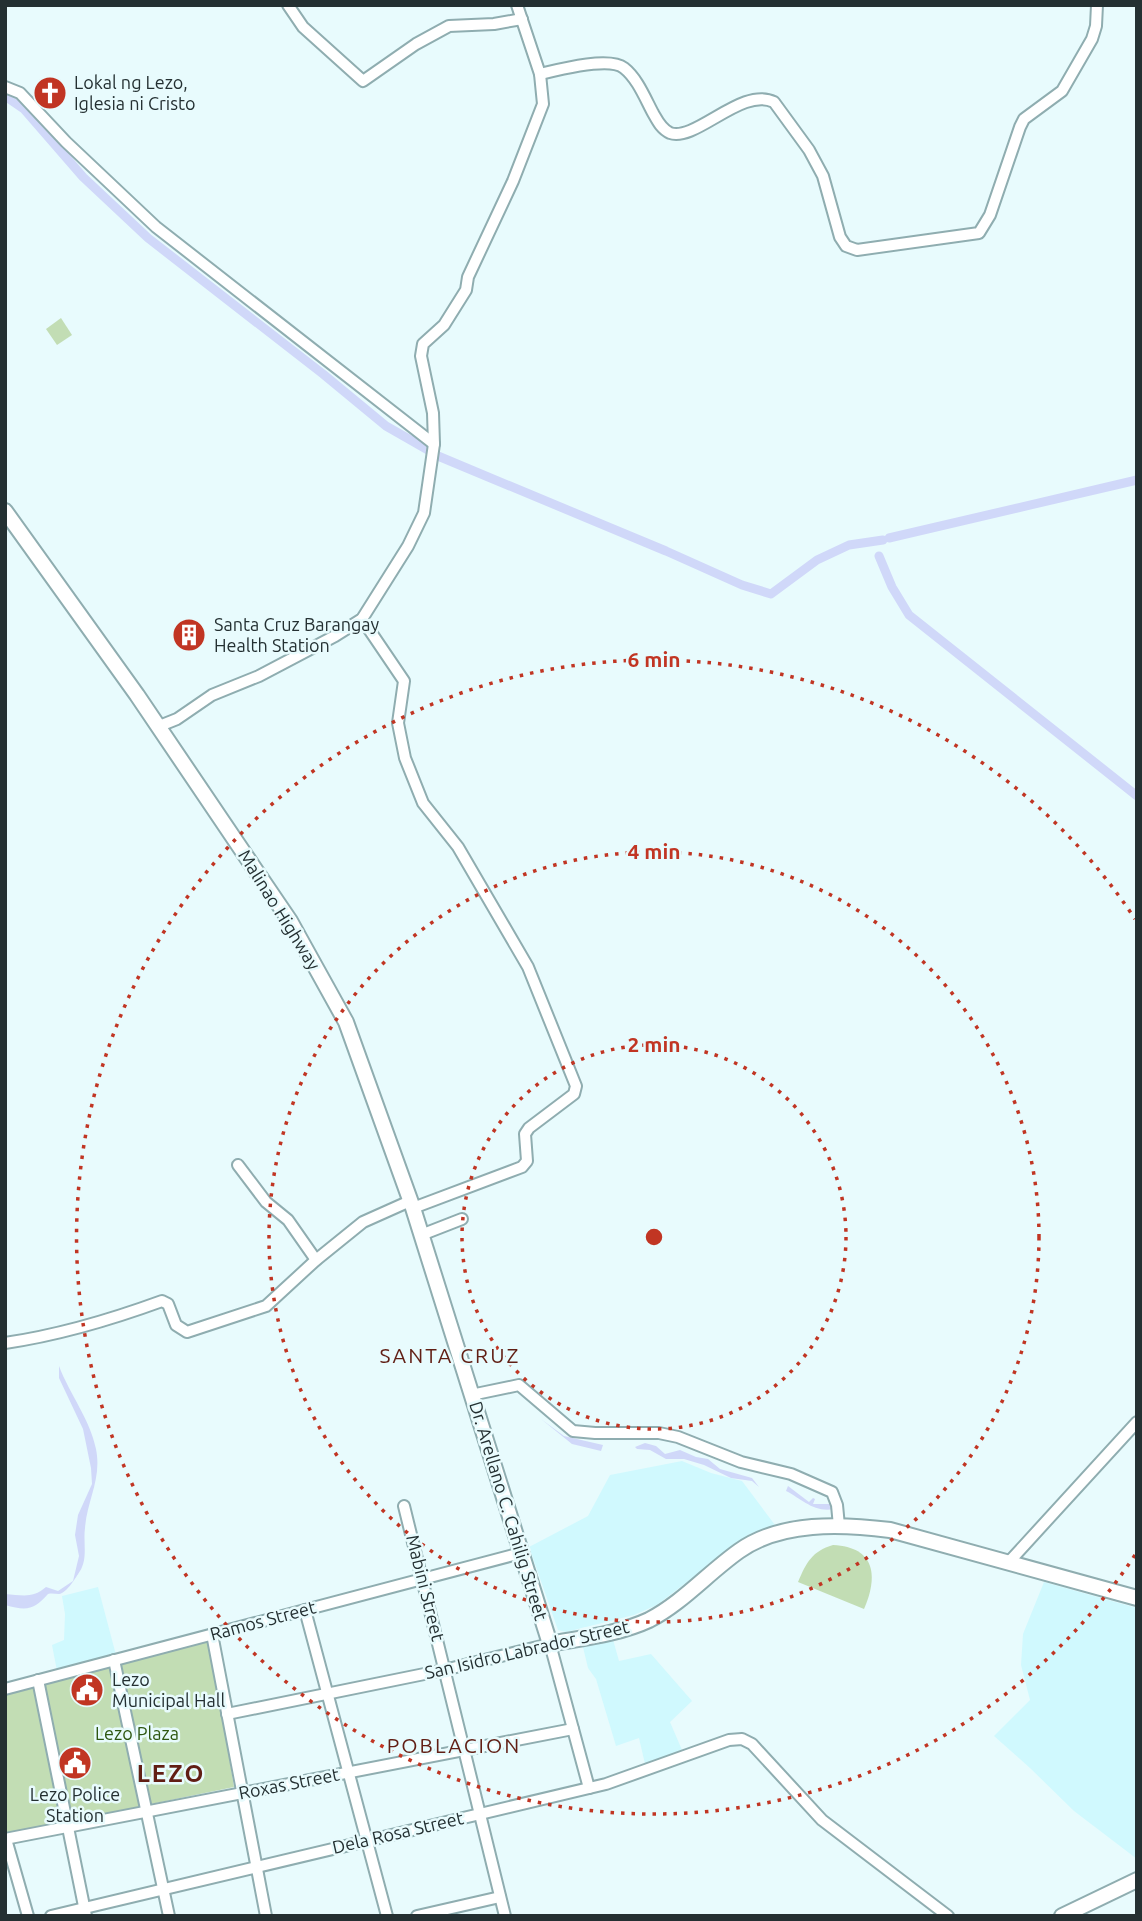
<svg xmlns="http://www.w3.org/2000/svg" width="1142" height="1921" font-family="Ubuntu,sans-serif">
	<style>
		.built { fill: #d0f9fe }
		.green { fill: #c2ddb4 }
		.water { fill: #d0d8f9 }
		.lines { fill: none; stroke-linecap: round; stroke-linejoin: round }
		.canal { stroke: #d0d8f9; stroke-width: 9 }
		.minor-casing { stroke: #8fadb0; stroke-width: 14 }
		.major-casing { stroke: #8fadb0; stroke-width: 18 }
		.minor { stroke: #fff; stroke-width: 10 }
		.major { stroke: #fff; stroke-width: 14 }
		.ring { fill: none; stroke: #c13523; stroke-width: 3.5; stroke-dasharray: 3.5 7 }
		.labels { text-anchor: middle; stroke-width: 5; stroke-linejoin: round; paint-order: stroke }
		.poi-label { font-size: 18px; fill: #243032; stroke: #e8fbfd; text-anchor: start }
		.street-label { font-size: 18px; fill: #243032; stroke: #e8fbfd }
		.park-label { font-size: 18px; fill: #2e5711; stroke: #e8fbfd }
		.quarter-label { font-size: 21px; letter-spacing: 2px; fill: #611e14; stroke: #e8fbfd }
		.district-label { font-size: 24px; font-weight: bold; letter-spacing: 2px; fill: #611e14; stroke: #e8fbfd }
		.centre { fill: #c13523; stroke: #e8fbfd; stroke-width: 3.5 }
		.ring-label { font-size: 21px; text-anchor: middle; font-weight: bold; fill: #c13523; stroke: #e8fbfd; stroke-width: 5; stroke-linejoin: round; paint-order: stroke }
	</style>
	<rect width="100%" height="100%" fill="#e8fbfd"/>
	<g class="built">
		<path d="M682 1461 711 1473 742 1481 775 1525 750 1534 657 1605 634 1615 566 1632 558 1630 529 1547 588 1516 610 1475Z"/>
		<path d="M1044 1582 1137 1608V1859L1074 1811 1030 1768 994 1736 1030 1700 1021 1665 1023 1634Z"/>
		<path d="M98 1587 116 1655 57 1671 52 1645 64 1640 65 1614 62 1596Z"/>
		<path d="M612 1636 619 1661 651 1654 692 1701 670 1722 682 1750 645 1764 639 1738 616 1746 596 1679 588 1668 582 1643Z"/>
	</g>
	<g class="green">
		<path d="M61 318 72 335 57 345 46 329Z"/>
		<path d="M833 1545C876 1547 878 1577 864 1609L798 1582C806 1563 812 1551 833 1545Z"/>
		<path d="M210 1640 234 1787 5 1834V1693Z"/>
	</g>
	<g class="water">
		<path d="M59 1366C70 1395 90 1419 96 1449 102 1479 87 1500 85 1528 83 1542 88 1558 80 1571 76 1577 67 1593 59 1594 55 1594 52 1593 48 1594 34 1610 27 1611 5 1605V1594C22 1595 32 1599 46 1587L58 1591 73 1581 79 1556 75 1535 78 1515 92 1484 91 1468 83 1429 59 1378Z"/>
		<path d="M541 1419 564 1436 603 1445 601 1451 572 1444Z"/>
		<path d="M645 1443 656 1446 665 1454 680 1450 696 1457 708 1459 720 1469 752 1478 759 1487 752 1481 731 1478 704 1465 684 1459H666L650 1450 637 1449 635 1447Z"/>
		<path d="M788 1486 809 1502 813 1498 815 1499 813 1504H831L834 1509C814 1513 802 1499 786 1491Z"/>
	</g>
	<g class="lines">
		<g class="canal">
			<path d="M5 96 24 109 83 177 148 238 323 374 386 426 428 450"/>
			<path d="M438 456 666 551 742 585 771 594 817 560 849 545 883 540"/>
			<path d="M889 538 1137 480"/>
			<path d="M879 556 892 587 909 615 1137 796"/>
		</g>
		<defs>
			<g id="minor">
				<path d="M288 5 303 27 363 81 416 44 449 26 494 24 522 19"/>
				<path d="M540 74C557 70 609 56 624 68 637 78 645 98 653 113 657 120 661 129 670 133 696 142 742 86 774 102L809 150 823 176 840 237 846 246 857 250 979 233 990 215 1020 127 1024 119 1062 91 1092 39 1096 26 1097 5"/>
				<path d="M5 87 20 93 66 142 156 227 434 444"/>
				<path d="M362 619 404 681 398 723 405 758 423 803 458 847 528 967 576 1086 574 1094 529 1128 525 1134 527 1161 522 1167 413 1208"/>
				<path d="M157 727 177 719 212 695 259 676 335 636 362 619 408 546 424 513 434 444 433 413 421 356 423 344 444 325 466 290 468 277 513 181 543 104 540 74 517 5"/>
				<path d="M238 1165 266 1202 288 1220 316 1260"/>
				<path d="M421 1235 462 1219"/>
				<path d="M5 1343C60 1335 110 1320 162 1301L168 1304 176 1325 187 1332 266 1306 316 1260 363 1222 410 1201"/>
				<path d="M471 1395 519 1385 573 1431 595 1433H659L678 1437 741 1462 791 1474 832 1492 837 1505 839 1526"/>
				<path d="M404 1506 505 1916"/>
				<path d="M1008 1563 1137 1422"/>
				<path d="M305 1610 387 1916"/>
				<path d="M212 1634 266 1916"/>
				<path d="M114 1660 169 1916"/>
				<path d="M38 1680 86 1916"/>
				<path d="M5 1689 521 1553"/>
				<path d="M227 1714 444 1670 550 1644 589 1788"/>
				<path d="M5 1839 573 1729"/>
				<path d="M6 1839 28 1916"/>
				<path d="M51 1916 606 1784 729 1740 742 1739 752 1744 822 1820 948 1916"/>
				<path d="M417 1916 500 1897"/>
			</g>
			<g id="major">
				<path d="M5 511 137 695 256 871 290 921 346 1022 413 1208 550 1644C582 1638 619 1634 649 1620 682 1603 708 1573 739 1551 781 1521 842 1524 890 1530L1137 1598"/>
				<path d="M1062 1916 1137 1880"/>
			</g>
		</defs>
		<use href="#minor" class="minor-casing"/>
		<use href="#major" class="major-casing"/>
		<use href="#minor" class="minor"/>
		<use href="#major" class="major"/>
	</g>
	<g class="ring">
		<circle cx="654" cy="1237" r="192"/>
		<circle cx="654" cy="1237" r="385"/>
		<path d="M1135 1555A577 577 0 1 1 1135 919"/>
	</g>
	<defs>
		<symbol id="church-disc" viewBox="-11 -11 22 22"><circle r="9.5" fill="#c13523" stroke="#e8fbfd"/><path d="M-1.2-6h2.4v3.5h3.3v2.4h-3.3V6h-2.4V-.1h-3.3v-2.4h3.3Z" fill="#fff"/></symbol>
		<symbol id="building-disc" viewBox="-11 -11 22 22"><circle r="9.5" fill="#c13523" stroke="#e8fbfd"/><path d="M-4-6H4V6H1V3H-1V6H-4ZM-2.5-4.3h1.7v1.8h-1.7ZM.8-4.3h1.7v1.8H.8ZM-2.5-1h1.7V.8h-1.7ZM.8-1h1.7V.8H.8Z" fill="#fff"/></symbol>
		<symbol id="civic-disc" viewBox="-11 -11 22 22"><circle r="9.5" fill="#c13523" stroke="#e8fbfd"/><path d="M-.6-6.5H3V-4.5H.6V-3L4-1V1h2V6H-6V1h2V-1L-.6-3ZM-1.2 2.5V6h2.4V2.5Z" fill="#fff"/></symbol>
	</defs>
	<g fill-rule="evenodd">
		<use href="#church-disc" x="31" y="74" width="38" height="38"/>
		<use href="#building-disc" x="170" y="616" width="38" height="38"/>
		<use href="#civic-disc" x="68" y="1671" width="38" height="38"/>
		<use href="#civic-disc" x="56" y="1744" width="38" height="38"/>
	</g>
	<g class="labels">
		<g class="poi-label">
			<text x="74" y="89">Lokal ng Lezo,<tspan x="74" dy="21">Iglesia ni Cristo</tspan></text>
			<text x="214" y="631">Santa Cruz Barangay<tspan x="214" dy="21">Health Station</tspan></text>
			<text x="112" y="1686">Lezo<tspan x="112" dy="21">Municipal Hall</tspan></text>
			<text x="75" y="1801" text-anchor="middle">Lezo Police<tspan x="75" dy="21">Station</tspan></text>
		</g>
		<g class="street-label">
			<text transform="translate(279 910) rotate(58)" y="6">Malinao Highway</text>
			<text transform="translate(508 1511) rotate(73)" y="6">Dr. Arellano C. Cahilig Street</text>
			<text transform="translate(425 1588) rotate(76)" y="6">Mabini Street</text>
			<text transform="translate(263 1621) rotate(-15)" y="6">Ramos Street</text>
			<text transform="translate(527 1650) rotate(-13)" y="6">San Isidro Labrador Street</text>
			<text transform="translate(289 1784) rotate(-11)" y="6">Roxas Street</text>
			<text transform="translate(398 1833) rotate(-13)" y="6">Dela Rosa Street</text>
		</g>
		<g class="park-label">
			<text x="137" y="1740">Lezo Plaza</text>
		</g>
		<g class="quarter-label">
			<text x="450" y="1363">SANTA CRUZ</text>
			<text x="454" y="1753">POBLACION</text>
		</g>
		<g class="district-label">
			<text x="171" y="1782">LEZO</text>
		</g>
	</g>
	<circle cx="654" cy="1237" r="10" class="centre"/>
	<g class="ring-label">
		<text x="654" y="667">6 min</text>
		<text x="654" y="859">4 min</text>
		<text x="654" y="1052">2 min</text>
	</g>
	<rect width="1142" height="1921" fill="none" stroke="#243032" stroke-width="14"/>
</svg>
